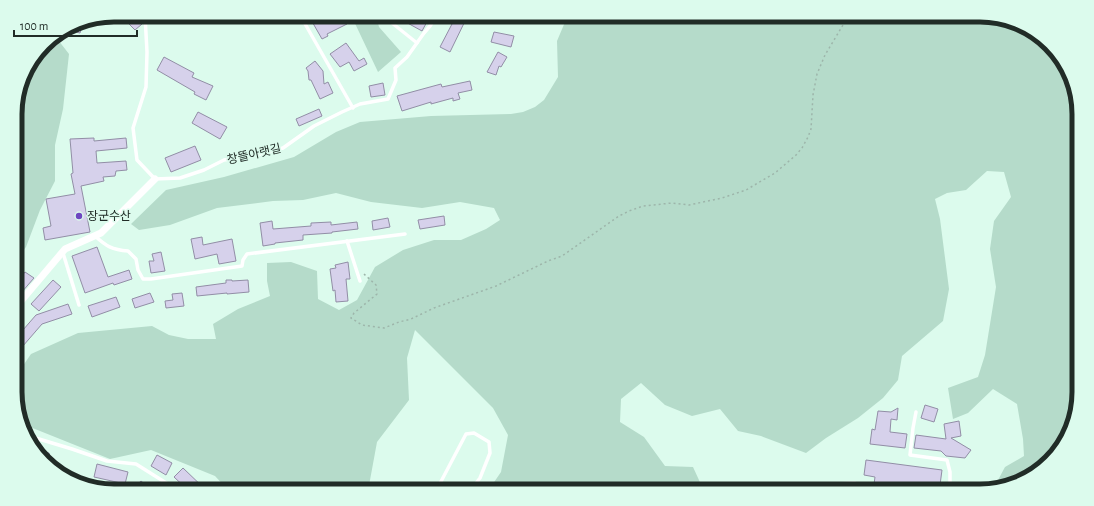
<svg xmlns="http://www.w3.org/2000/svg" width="1094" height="506" font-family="'Alegreya Sans','Noto Sans KR',sans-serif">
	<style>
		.green { fill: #b5dbca }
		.building { fill: #d6d1eb; stroke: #928ea6 }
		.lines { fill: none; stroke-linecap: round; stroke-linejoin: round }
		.path { stroke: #9db5aa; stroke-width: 1.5; stroke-dasharray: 2 3; stroke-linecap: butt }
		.lane { stroke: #fff; stroke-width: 3.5 }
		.street { stroke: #fff; stroke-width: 7 }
		.poi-dot { fill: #6e47c0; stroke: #dcfbed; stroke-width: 1.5 }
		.labels { text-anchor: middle; stroke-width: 3; stroke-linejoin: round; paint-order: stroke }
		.street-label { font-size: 12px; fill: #212c27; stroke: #dcfbed }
		.poi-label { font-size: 12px; fill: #212c27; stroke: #dcfbed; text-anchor: start }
		.rim { fill: none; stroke: #212c27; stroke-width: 5 }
	</style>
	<rect width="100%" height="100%" fill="#dcfbed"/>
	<g class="green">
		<path d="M351 15H376L379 27 401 52 378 72Z"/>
		<path d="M568 15H980L1018 23 1059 54 1078 102 1079 392 1071 430 1035 474 1005 484 997 482 1005 467 1024 456 1023 439 1017 404 993 389 968 413 953 419 948 388 978 377 985 355 996 287 990 249 994 221 1011 197 1004 172 987 171 966 190 947 193 935 199 940 219 949 289 943 321 902 356 898 380 883 398 858 418 826 438 806 453 761 436 738 431 720 409 692 416 665 405 641 383 621 399 620 422 644 437 665 466 693 467 704 491H488L501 472 508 435 493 408 415 330 407 358 409 400 377 442 368 491H229L215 476 151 450 110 459 25 425 18 373 31 354 78 333 152 326 169 335 188 339H216L213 324 238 309 270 296 267 281V263L291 262 317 271 318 299 339 310 357 300 375 267 403 250 434 240H461L486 229 500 220 494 208 460 202 422 208 371 202 336 193 303 200 273 201 217 208 170 225 139 230 131 224 166 190 224 177 294 157 336 132 360 122 431 116 511 114 523 112 535 107 544 100 558 77 557 41Z"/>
		<path d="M55 36 69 54 63 109 55 145V181L40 210 26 247 16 260 15 108 25 70 49 40Z"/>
	</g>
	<g class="building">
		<path d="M133 15 142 24 135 30 126 21Z"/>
		<path d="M315 15H343L347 24 327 34 328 36 322 39 310 18Z"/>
		<path d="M393 15H423L429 18 422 31Z"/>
		<path d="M453 15H463L467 17 450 52 440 47 452 24 449 23Z"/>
		<path d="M82 21H84L80 33 72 31 74 24Z"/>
		<path d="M494 32 514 36 511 47 491 42Z"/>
		<path d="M346 43 359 61 364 58 367 64 354 71 349 62 340 67 330 54Z"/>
		<path d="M498 52 507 57 501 67 499 66 496 75 487 72Z"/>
		<path d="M164 57 194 73 192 77 213 86 206 100 194 94 195 92 157 70Z"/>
		<path d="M315 61 323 71 324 84 328 82 333 93 320 99 311 80H309L308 71 306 68Z"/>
		<path d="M470 81 472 90 458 93 460 99 453 101V98L431 104V102L402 111 397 96 441 84 442 87Z"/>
		<path d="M383 83 385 95 371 97 369 86Z"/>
		<path d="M319 109 322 116 299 126 296 119Z"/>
		<path d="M198 112 227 127 220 139 192 123Z"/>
		<path d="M94 138V141L126 138 127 148 96 151 97 163 126 161 127 170 116 171 115 176 103 177 104 181 81 186 90 232 45 240 43 228 51 226 46 199 75 194 71 174 73 173 70 139Z"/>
		<path d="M195 146 201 160 171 172 165 158Z"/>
		<path d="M444 216 445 225 420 229 418 220Z"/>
		<path d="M388 218 390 227 373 230 372 221Z"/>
		<path d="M272 221 273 229 311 226V223L331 222V225L357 222 358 229 332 232V233L303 235V240L275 243V244L263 246 260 223Z"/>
		<path d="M202 237 203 245 232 239 236 261 219 264 217 254 195 259 191 239Z"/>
		<path d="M97 247 108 277 129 270 132 279 114 285 113 283 85 293 72 256Z"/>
		<path d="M161 252 165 271 151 273 149 261H154L152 254Z"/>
		<path d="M348 262 350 279H346L348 301 336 302 335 290 333 291 330 269 336 268 335 265Z"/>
		<path d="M25 272 34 278 21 293 16 288V283Z"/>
		<path d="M53 280 61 287 39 311 31 304Z"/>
		<path d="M226 280H232V281L248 280 249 292 227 294V293L197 296 196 287 226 283Z"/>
		<path d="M150 293 154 302 135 308 132 299Z"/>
		<path d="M182 293 184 306 166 308 165 301 173 300 172 294Z"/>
		<path d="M116 297 120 307 92 317 88 306Z"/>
		<path d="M68 304 72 314 42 324 16 354V338L36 315Z"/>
		<path d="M925 405 938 409 934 422 921 418Z"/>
		<path d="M898 408 897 420 891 419 890 432 907 434 905 448 870 444 872 429 875 430 878 411 891 412Z"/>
		<path d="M959 421 961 436 951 438 971 450 965 458 946 456 941 451 914 448 916 435 946 439 944 424Z"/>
		<path d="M35 451 49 453 52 465 36 452Z"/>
		<path d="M157 455 172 463 166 475 151 466Z"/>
		<path d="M866 460 942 470 940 485 925 483 923 491H873L875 477 864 475Z"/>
		<path d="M97 464 128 472 125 484 94 477Z"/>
		<path d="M183 468 207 491H189L174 477Z"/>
		<path d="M141 481 153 491H130Z"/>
	</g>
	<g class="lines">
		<path class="path" d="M364 274 376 285 377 294 354 313 351 318 362 325 384 328 399 322 411 319 434 308 496 286 548 261 562 256 619 216 629 211 643 206 672 203 689 205 722 198 746 190 775 173 796 155 802 148 808 137 811 129 813 95 817 74 825 55 849 15"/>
		<g class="lane">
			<path d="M145 15 147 52 146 87 133 128 137 160 155 179 180 178 204 170 224 160 257 155 283 148 314 126 342 112 360 104 388 99 396 80 395 68 407 57 424 33 430 26 437 15"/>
			<path d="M300 15 353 108"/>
			<path d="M384 15 387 19 417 43"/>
			<path d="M95 236C106 246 112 250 128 251L136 259 138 270 143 279H151L242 266 243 260 247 254 405 234"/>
			<path d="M347 241 360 281"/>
			<path d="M63 253 79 305"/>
			<path d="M916 412 913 428 910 455 947 460 950 472V491"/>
			<path d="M29 436 72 449 107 461 136 464 179 491"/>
			<path d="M436 491 466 434 474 433 489 442 490 453 480 478 470 491"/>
			<path d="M798 491 799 489 836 484 855 483"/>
		</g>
		<path class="street" d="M16 307 65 249 101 233 155 179"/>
	</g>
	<circle class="poi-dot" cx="79" cy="216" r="4"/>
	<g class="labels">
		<g class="street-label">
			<text transform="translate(254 154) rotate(-13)" y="4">창뜰아랫길</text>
		</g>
		<g class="poi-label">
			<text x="87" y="220">장군수산</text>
		</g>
	</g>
	<path d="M0 0H1094V506H0ZM114 22H980A92 92 0 0 1 1072 114V392A92 92 0 0 1 980 484H114A92 92 0 0 1 22 392V114A92 92 0 0 1 114 22Z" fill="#dcfbed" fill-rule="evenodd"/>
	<path class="rim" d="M114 22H980A92 92 0 0 1 1072 114V392A92 92 0 0 1 980 484H114A92 92 0 0 1 22 392V114A92 92 0 0 1 114 22Z"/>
	<path d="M14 30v6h123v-6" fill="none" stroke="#212c27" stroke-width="2"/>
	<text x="20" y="30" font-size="12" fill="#212c27" stroke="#dcfbed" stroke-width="3" paint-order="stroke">100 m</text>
</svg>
